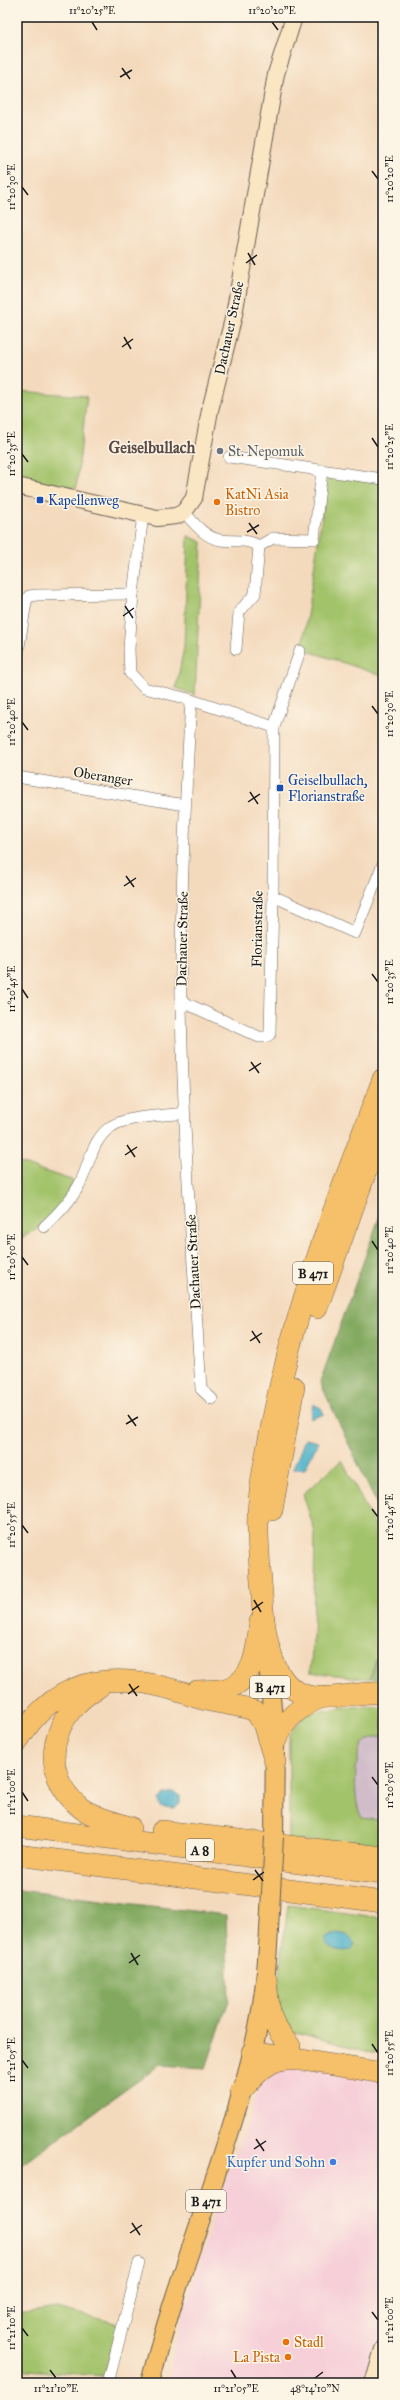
<svg xmlns="http://www.w3.org/2000/svg" width="400" height="2400" font-family="'IM FELL Great Primer',serif">
	<style>
		.built { fill: #f6cfd8 }
		.industrial { fill: #d1bdca }
		.green { fill: #a3c36b; stroke: #607044 }
		.forest { fill: #82a95f; stroke: #4f623e }
		.water { fill: #49afc8; stroke: #326672 }
		.lines { fill: none; stroke-linecap: round; stroke-linejoin: round }
		.street-casing { stroke: #685e54; stroke-width: 12 }
		.secondary-casing { stroke: #685e54; stroke-width: 18 }
		.primary-casing { stroke: #685e54; stroke-width: 20 }
		.highway-casing { stroke: #685e54; stroke-width: 22 }
		.street { stroke: #fff; stroke-width: 11 }
		.secondary { stroke: #fbe6c4; stroke-width: 16 }
		.primary { stroke: #f6c06b; stroke-width: 18 }
		.highway { stroke: #f6c06b; stroke-width: 21 }
		.primary-bridge-casing { stroke: #685e54; stroke-width: 20; stroke-linecap: butt }
		.primary-bridge { stroke: #f6c06b; stroke-width: 18 }
		.ticks { fill: none; stroke: #1c1c1c; stroke-width: 1.5 }
		.worship-dot { fill: #6b7280; stroke: #fcf5e5; stroke-width: 1.5 }
		.transit-dot { fill: #1a4fb4; stroke: #fcf5e5; stroke-width: 1.5 }
		.food-dot { fill: #e8710a; stroke: #fcf5e5; stroke-width: 1.5 }
		.shop-dot { fill: #3f7fe0; stroke: #fcf5e5; stroke-width: 1.5 }
		.labels { text-anchor: middle; stroke-width: 3; stroke-linejoin: round; paint-order: stroke }
		.shield { fill: #fcf5e5; stroke: #5f5d58; stroke-width: 1 }
		.shield-label { font-size: 13px; font-weight: bold; fill: #1c1c1c }
		.street-label { font-size: 14px; fill: #1c1c1c; stroke: #fcf5e5 }
		.worship-label { font-size: 14px; fill: #5b616d; stroke: #fcf5e5; text-anchor: start }
		.food-label { font-size: 14px; fill: #c56008; stroke: #fcf5e5; text-anchor: start }
		.transit-label { font-size: 14px; fill: #164399; stroke: #fcf5e5; text-anchor: start }
		.shop-label { font-size: 14px; fill: #366cbe; stroke: #fcf5e5; text-anchor: end }
		.quarter-label { font-size: 16px; font-weight: bold; fill: #5d4b47; stroke: #fcf5e5 }
		.neatline { fill: none; stroke: #1c1c1c; stroke-width: 1.5 }
		.ticks-label { font-size: 10px; text-anchor: middle; fill: #1c1c1c }
	</style>
	<rect width="100%" height="100%" fill="#fcf5e5"/>
	<filter id="ink" filterUnits="userSpaceOnUse"><feTurbulence type="fractalNoise" baseFrequency=".025" numOctaves="2"/><feDisplacementMap in="SourceGraphic" scale="8" xChannelSelector="R" yChannelSelector="G"/><feConvolveMatrix kernelMatrix="1 2 1 2 8 2 1 2 1" color-interpolation-filters="sRGB"/></filter>
	<filter id="wash" filterUnits="userSpaceOnUse"><feTurbulence type="fractalNoise" baseFrequency=".012" numOctaves="4" result="noise"/><feDisplacementMap in="SourceGraphic" scale="16" xChannelSelector="R" yChannelSelector="G"/><feGaussianBlur stdDeviation="0.9" result="paint"/><feColorMatrix in="noise" values="0 0 0 0 0 0 0 0 0 0 0 0 0 0 0 0 0 1.4 0 .05"/><feComposite in="paint" operator="in"/></filter>
	<g filter="url(#wash)">
		<rect width="100%" height="100%" fill="#f4dabd"/>
		<path class="built" d="M273 2066 383 2075V2383H167L181 2321 225 2180 251 2117 261 2076Z"/>
		<path class="industrial" d="M383 1720V1834L290 1823 288 1741Z"/>
		<g class="green">
			<path d="M17 391 87 396 76 489 17 478Z"/>
			<path d="M328 475 383 483V676L302 649Z"/>
			<path d="M188 536 202 542 195 695 176 688 184 647Z"/>
			<path d="M17 1162 74 1181 64 1200 50 1220 17 1241Z"/>
			<path d="M342 1460 383 1542V1639L370 1679 310 1672 313 1641 315 1532 303 1494Z"/>
			<path d="M374 1706 383 1707V1737C376 1736 368 1738 363 1744 353 1758 353 1804 362 1818L383 1821V1848L289 1840V1735L306 1714 344 1707Z"/>
			<path d="M288 1905 383 1918V2053H372L285 2029C271 1994 284 1943 288 1905Z"/>
			<path d="M57 2308 119 2324 103 2376 17 2369V2314Z"/>
		</g>
		<g class="forest">
			<path d="M383 1207V1518L320 1382Z"/>
			<path d="M376 1659 383 1660V1683L370 1679Z"/>
			<path d="M17 1890 226 1915 229 2000 206 2068 160 2065 17 2168Z"/>
		</g>
		<g class="water">
			<path d="M313 1404 321 1408 324 1414 310 1419Z"/>
			<path d="M305 1439 318 1442 305 1469H293Z"/>
			<path d="M173 1792 180 1796V1804L175 1808 161 1807 159 1800 164 1794Z"/>
			<path d="M337 1933 347 1935 355 1944 351 1950C342 1952 331 1950 325 1943L326 1938Z"/>
		</g>
	</g>
	<g filter="url(#ink)">
		<g class="lines">
			<defs>
				<g id="street">
					<path d="M229 457 383 479"/>
					<path d="M184 512C194 523 204 537 220 540 234 542 246 538 259 546L273 538 314 539 322 470"/>
					<path d="M143 515 133 594 129 649 130 673 144 688 185 698 274 727"/>
					<path d="M236 649 239 612 255 594 259 546"/>
					<path d="M17 659 26 602 29 596 37 595 133 594"/>
					<path d="M191 701C185 801 180 902 181 1002 183 1131 193 1260 201 1389L212 1399"/>
					<path d="M17 777 185 805"/>
					<path d="M273 896 355 933 383 864"/>
					<path d="M181 1001 259 1037H266L270 1034 273 896 274 727 300 651"/>
					<path d="M44 1227C57 1215 69 1203 78 1187 90 1167 90 1140 112 1126 129 1116 164 1116 184 1113"/>
					<path d="M108 2383 139 2263"/>
				</g>
				<g id="secondary">
					<path d="M17 486 157 518 176 516 184 512 194 498 210 410 234 315 276 74 294 17"/>
					<path d="M373 2383 383 2349"/>
				</g>
				<g id="primary">
					<path d="M267 1652 275 1742 274 1837"/>
					<path d="M150 2383C179 2267 228 2157 255 2041 265 1998 268 1955 270 1911"/>
				</g>
				<g id="highway">
					<path d="M383 1079C339 1195 292 1312 270 1434 265 1460 259 1487 258 1514 257 1540 260 1568 262 1594 263 1622 268 1671 293 1689 318 1707 355 1690 383 1693"/>
					<path d="M317 1308 383 1124"/>
					<path d="M272 1510 294 1387"/>
					<path d="M99 1687C53 1712 35 1772 81 1808 95 1818 114 1822 130 1827"/>
					<path d="M197 1691C207 1690 216 1691 225 1689 255 1682 257 1648 260 1622"/>
					<path d="M17 1742C60 1670 123 1670 195 1697 214 1704 236 1703 255 1711L263 1723 275 1762"/>
					<path d="M275 1742C285 1718 299 1707 322 1697"/>
					<path d="M17 1826 383 1874"/>
					<path d="M162 1831 383 1857"/>
					<path d="M17 1855 383 1902"/>
					<path d="M266 1979C269 2011 268 2021 290 2046"/>
					<path d="M252 2052 383 2073"/>
					<path d="M241 2091C254 2077 268 2058 289 2059"/>
				</g>
			</defs>
			<use href="#street" class="street-casing"/>
			<use href="#secondary" class="secondary-casing"/>
			<use href="#primary" class="primary-casing"/>
			<use href="#highway" class="highway-casing"/>
			<use href="#street" class="street"/>
			<use href="#secondary" class="secondary"/>
			<use href="#primary" class="primary"/>
			<use href="#highway" class="highway"/>
			<defs>
				<path id="primary-bridge" d="M270 1911 274 1837"/>
			</defs>
			<use href="#primary-bridge" class="primary-bridge-casing"/>
			<use href="#primary-bridge" class="primary-bridge"/>
		</g>
	</g>
	<path class="ticks" d="M92 22 97 30M272 22 278 30M122 68 130 79M120 77 132 70M372 171 378 179M22 187 28 195M248 253 255 265M246 263 257 255M124 337 131 349M122 347 133 339M372 438 378 447M22 454 28 462M249 523 257 534M247 532 259 525M125 606 133 618M123 616 134 608M372 706 378 714M22 722 28 730M250 792 258 804M248 802 260 794M126 876 134 887M124 886 136 878M372 974 378 982M22 989 28 998M251 1062 259 1073M249 1071 261 1063M127 1145 135 1157M125 1155 137 1147M372 1241 378 1250M22 1257 28 1265M252 1331 260 1343M250 1341 262 1333M128 1415 136 1426M126 1424 138 1417M372 1509 378 1517M22 1525 28 1533M254 1600 261 1612M252 1610 263 1602M129 1684 137 1696M128 1694 139 1686M372 1777 378 1785M22 1792 28 1801M255 1870 263 1881M253 1880 264 1872M131 1953 138 1965M129 1963 140 1955M372 2044 378 2053M22 2060 28 2068M256 2139 264 2151M254 2149 266 2141M132 2223 140 2235M130 2233 142 2225M372 2312 378 2320M22 2328 28 2336M50 2370 56 2378M231 2370 236 2378M315 2378 323 2372"/>
	<circle class="worship-dot" cx="220" cy="451" r="4"/>
	<g class="transit-dot">
		<rect x="36" y="496" width="8" height="8" rx="2"/>
		<rect x="276" y="784" width="8" height="8" rx="2"/>
	</g>
	<g class="food-dot">
		<circle cx="217" cy="502" r="4"/>
		<circle cx="286" cy="2342" r="4"/>
		<circle cx="288" cy="2357" r="4"/>
	</g>
	<circle class="shop-dot" cx="333" cy="2162" r="4"/>
	<g class="labels">
		<g class="shield">
			<rect x="293" y="1262" width="40" height="22" rx="3"/>
			<rect x="250" y="1676" width="40" height="22" rx="3"/>
			<rect x="186" y="1839" width="28" height="22" rx="3"/>
			<rect x="186" y="2190" width="40" height="22" rx="3"/>
		</g>
		<g class="shield-label">
			<text x="313" y="1278">B 471</text>
			<text x="270" y="1692">B 471</text>
			<text x="200" y="1855">A 8</text>
			<text x="206" y="2206">B 471</text>
		</g>
		<g class="street-label">
			<text transform="translate(229 328) rotate(-78)" y="5">Dachauer Straße</text>
			<text transform="translate(103 776) rotate(9)" y="5">Oberanger</text>
			<text transform="translate(257 929) rotate(-89)" y="5">Florianstraße</text>
			<text transform="translate(182 939) rotate(-89)" y="5">Dachauer Straße</text>
			<text transform="translate(193 1262) rotate(-93)" y="5">Dachauer Straße</text>
		</g>
		<g class="worship-label">
			<text x="228" y="456">St. Nepomuk</text>
		</g>
		<g class="food-label">
			<text x="225" y="499">KatNi Asia<tspan x="225" dy="16">Bistro</tspan></text>
			<text x="294" y="2347">Stadl</text>
			<text x="280" y="2362" text-anchor="end">La Pista</text>
		</g>
		<g class="transit-label">
			<text x="48" y="505">Kapellenweg</text>
			<text x="288" y="785">Geiselbullach,<tspan x="288" dy="16">Florianstraße</tspan></text>
		</g>
		<g class="shop-label">
			<text x="325" y="2167">Kupfer und Sohn</text>
		</g>
		<g class="quarter-label">
			<text x="152" y="453">Geiselbullach</text>
		</g>
	</g>
	<rect width="400" height="2400" fill="none" stroke="#fcf5e5" stroke-width="44"/>
	<rect x="22" y="22" width="356" height="2356" class="neatline"/>
	<g class="ticks-label">
		<text x="92" y="14">11°20'25"E</text>
		<text x="272" y="14">11°20'20"E</text>
		<text transform="translate(389 179) rotate(-90)" y="4">11°20'20"E</text>
		<text transform="translate(11 187) rotate(-90)" y="4">11°20'30"E</text>
		<text transform="translate(389 447) rotate(-90)" y="4">11°20'25"E</text>
		<text transform="translate(11 454) rotate(-90)" y="4">11°20'35"E</text>
		<text transform="translate(389 714) rotate(-90)" y="4">11°20'30"E</text>
		<text transform="translate(11 722) rotate(-90)" y="4">11°20'40"E</text>
		<text transform="translate(389 982) rotate(-90)" y="4">11°20'35"E</text>
		<text transform="translate(11 989) rotate(-90)" y="4">11°20'45"E</text>
		<text transform="translate(389 1250) rotate(-90)" y="4">11°20'40"E</text>
		<text transform="translate(11 1257) rotate(-90)" y="4">11°20'50"E</text>
		<text transform="translate(389 1517) rotate(-90)" y="4">11°20'45"E</text>
		<text transform="translate(11 1525) rotate(-90)" y="4">11°20'55"E</text>
		<text transform="translate(389 1785) rotate(-90)" y="4">11°20'50"E</text>
		<text transform="translate(11 1792) rotate(-90)" y="4">11°21'00"E</text>
		<text transform="translate(389 2053) rotate(-90)" y="4">11°20'55"E</text>
		<text transform="translate(11 2060) rotate(-90)" y="4">11°21'05"E</text>
		<text transform="translate(389 2320) rotate(-90)" y="4">11°21'00"E</text>
		<text transform="translate(11 2328) rotate(-90)" y="4">11°21'10"E</text>
		<text x="56" y="2392">11°21'10"E</text>
		<text x="236" y="2392">11°21'05"E</text>
		<text x="315" y="2392">48°14'10"N</text>
	</g>
</svg>
